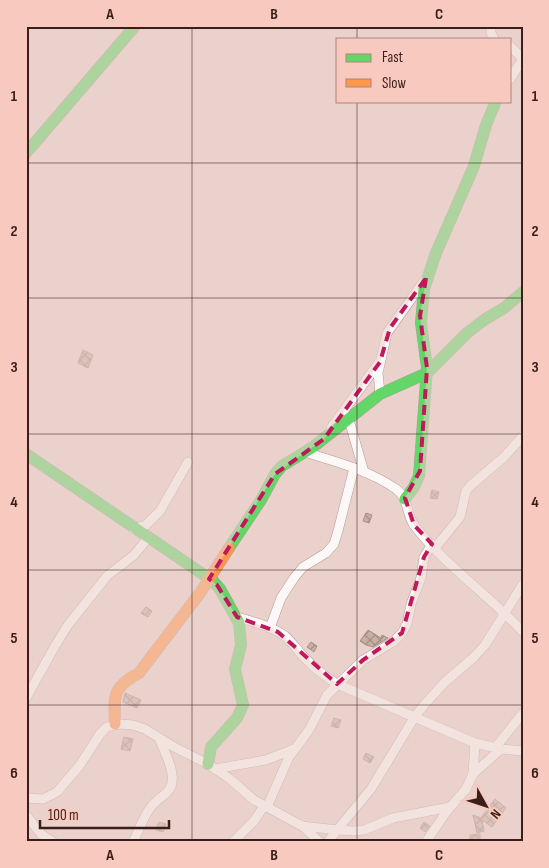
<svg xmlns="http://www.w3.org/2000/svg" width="549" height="868" font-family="'Sofia Sans Condensed',sans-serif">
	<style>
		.building { fill: url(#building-cross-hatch); stroke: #a69086 }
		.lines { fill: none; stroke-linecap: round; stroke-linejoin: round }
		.street-casing { stroke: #b59c97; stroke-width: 10 }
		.fast-casing { stroke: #b59c97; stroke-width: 12 }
		.slow-casing { stroke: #b59c97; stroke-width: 12 }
		.street { stroke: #fcf8f7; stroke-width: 9 }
		.fast { stroke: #63d668; stroke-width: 11 }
		.slow { stroke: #ff974d; stroke-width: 11 }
		.marked { fill: none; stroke: #c2185b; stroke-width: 4; stroke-dasharray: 10 6; stroke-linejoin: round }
		.grid { fill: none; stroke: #3b1e18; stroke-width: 1; stroke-opacity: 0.55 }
		.neatline { fill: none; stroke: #3b1e18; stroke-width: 2 }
		.grid-label { font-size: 16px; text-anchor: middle; font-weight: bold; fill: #3b1e18 }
	</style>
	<defs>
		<pattern id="building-cross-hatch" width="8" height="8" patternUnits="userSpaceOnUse" patternTransform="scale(1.25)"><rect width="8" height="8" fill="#c8afa4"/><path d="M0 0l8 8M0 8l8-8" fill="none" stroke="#a48e85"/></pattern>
	</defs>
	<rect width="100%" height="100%" fill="#ebd1cc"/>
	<g class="building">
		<path d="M83 350 93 355 88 368 78 363Z"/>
		<path d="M432 490 439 492 437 499 430 498Z"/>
		<path d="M366 513 372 515 369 523 363 521Z"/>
		<path d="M146 607 152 611 148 617 141 613Z"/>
		<path d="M368 630 381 638 382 635 388 638 373 647 366 645 360 641Z"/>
		<path d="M311 642 317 646 314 652 307 647Z"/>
		<path d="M125 693 141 700 137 708 123 702Z"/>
		<path d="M334 718 341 720 338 728 331 726Z"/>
		<path d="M124 737 133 739 130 751 121 749Z"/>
		<path d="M366 753 374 757 370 763 363 759Z"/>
		<path d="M495 799 506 808 492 827 482 820 484 831 477 833 473 815 481 818Z"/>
		<path d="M159 822 166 824 163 832 156 830Z"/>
		<path d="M424 822 430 826 425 832 420 828Z"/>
		<path d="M480 834V842H470V835Z"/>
	</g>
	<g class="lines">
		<defs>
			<g id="street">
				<path d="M491 26V33L494 39"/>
				<path d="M510 46 523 59"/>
				<path d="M510 79 523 59"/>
				<path d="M380 394 378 373 387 333 424 281"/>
				<path d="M349 420 364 472"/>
				<path d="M331 428 378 364"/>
				<path d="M305 452C336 462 369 470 396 489 409 498 406 514 414 525 445 566 489 595 523 632"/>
				<path d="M133 529 146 525 160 511 188 462"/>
				<path d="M435 548 460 517 466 491 470 486 504 457 523 436"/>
				<path d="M237 617C254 622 271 626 285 636 294 644 300 654 309 662 317 671 327 677 337 684L475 743 501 749 523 751"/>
				<path d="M270 628 281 598 294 578 303 567 326 553 334 544 338 531 354 468"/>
				<path d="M26 698 55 646 68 625 107 576 134 555 148 538"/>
				<path d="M495 748 523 713"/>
				<path d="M215 769 266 760 294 749"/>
				<path d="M473 774 475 743"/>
				<path d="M26 798 43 799 57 792 80 765 100 734 107 727 119 724 133 725 145 729 174 747 208 764 230 779 254 800 302 826 320 842"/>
				<path d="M267 807 289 757 309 730 327 695 363 660 393 642 402 633 407 624 411 604 421 578 424 557 432 544"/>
				<path d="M26 815 41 834 53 842"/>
				<path d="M302 826 337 830 371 789 414 718 424 705 445 682 474 657 485 645 523 584"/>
				<path d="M133 842C139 830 143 817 151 807 156 800 164 796 169 790 179 776 164 752 159 738"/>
				<path d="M233 842 254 821 264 806"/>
				<path d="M328 842 337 830 353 831 364 830 393 818 450 807"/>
				<path d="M426 842 447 811 466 789 473 774 501 749"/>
			</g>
			<g id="fast">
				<path d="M26 153 135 26"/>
				<path d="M26 454 213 581 220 589 239 623 241 645 235 669 243 705 237 718 211 747 208 764"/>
				<path d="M405 499 414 487 419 476 427 368 421 323 424 289 436 253 474 166 486 125 496 101"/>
				<path d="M229 548 261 500 275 474 282 466 313 447 380 394 427 373 467 333 484 320 504 308 523 292"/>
			</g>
			<path id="slow" d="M115 724C114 696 112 687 139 673L200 593 229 548"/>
		</defs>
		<use href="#street" class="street-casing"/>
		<use href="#fast" class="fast-casing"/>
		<use href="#slow" class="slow-casing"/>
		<use href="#street" class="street"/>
		<use href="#fast" class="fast"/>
		<use href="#slow" class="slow"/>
	</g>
	<path d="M0 0H549V868H0ZM426 278 420 316 427 368 420 471 405 498 414 525 432 544 424 557 402 633 363 660 337 684 278 632 237 617 217 585 209 579 275 474 324 439 380 362 390 328Z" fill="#ebd1cc" fill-opacity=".55" fill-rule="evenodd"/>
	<path class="marked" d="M426 278 420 316 427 368 420 471 405 498 414 525 432 544 424 557 402 633 363 660 337 684 278 632 237 617 217 585 209 579 275 474 324 439 380 362 390 328Z"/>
	<path class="grid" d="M192 26V842M357 26V39M357 101V842M26 163H523M26 298H523M26 434H523M26 570H523M26 705H523"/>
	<rect width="549" height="868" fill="none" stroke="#f8c9bf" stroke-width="55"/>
	<rect x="336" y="38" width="175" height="65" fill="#f8c9bf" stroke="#ac857c"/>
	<rect x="346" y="54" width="25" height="8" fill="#63d668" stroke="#ac857c"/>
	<text x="382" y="62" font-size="15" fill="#3b1e18">Fast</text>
	<rect x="346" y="79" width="25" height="8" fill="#ff974d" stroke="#ac857c"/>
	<text x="382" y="88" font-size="15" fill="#3b1e18">Slow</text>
	<g transform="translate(486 806) rotate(130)" stroke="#f8c9bf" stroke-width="4" paint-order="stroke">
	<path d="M0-4L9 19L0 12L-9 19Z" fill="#3b1e18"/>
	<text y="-8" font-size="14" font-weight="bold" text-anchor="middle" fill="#3b1e18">N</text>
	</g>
	<path d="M40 820v8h129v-8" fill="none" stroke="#3b1e18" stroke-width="2.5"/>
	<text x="48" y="820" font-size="15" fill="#3b1e18" stroke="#f8c9bf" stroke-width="4" paint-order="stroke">100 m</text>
	<rect x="28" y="28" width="494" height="812" class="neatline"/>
	<g class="grid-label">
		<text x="110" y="19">A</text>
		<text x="274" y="19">B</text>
		<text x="439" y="19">C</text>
		<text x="14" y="101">1</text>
		<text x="535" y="101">1</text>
		<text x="14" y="236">2</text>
		<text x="535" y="236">2</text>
		<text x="14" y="372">3</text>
		<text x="535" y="372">3</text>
		<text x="14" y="507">4</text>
		<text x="535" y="507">4</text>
		<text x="14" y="643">5</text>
		<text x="535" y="643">5</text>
		<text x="14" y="778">6</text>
		<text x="535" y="778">6</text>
		<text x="110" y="860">A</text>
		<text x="274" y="860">B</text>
		<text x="439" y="860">C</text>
	</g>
</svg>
